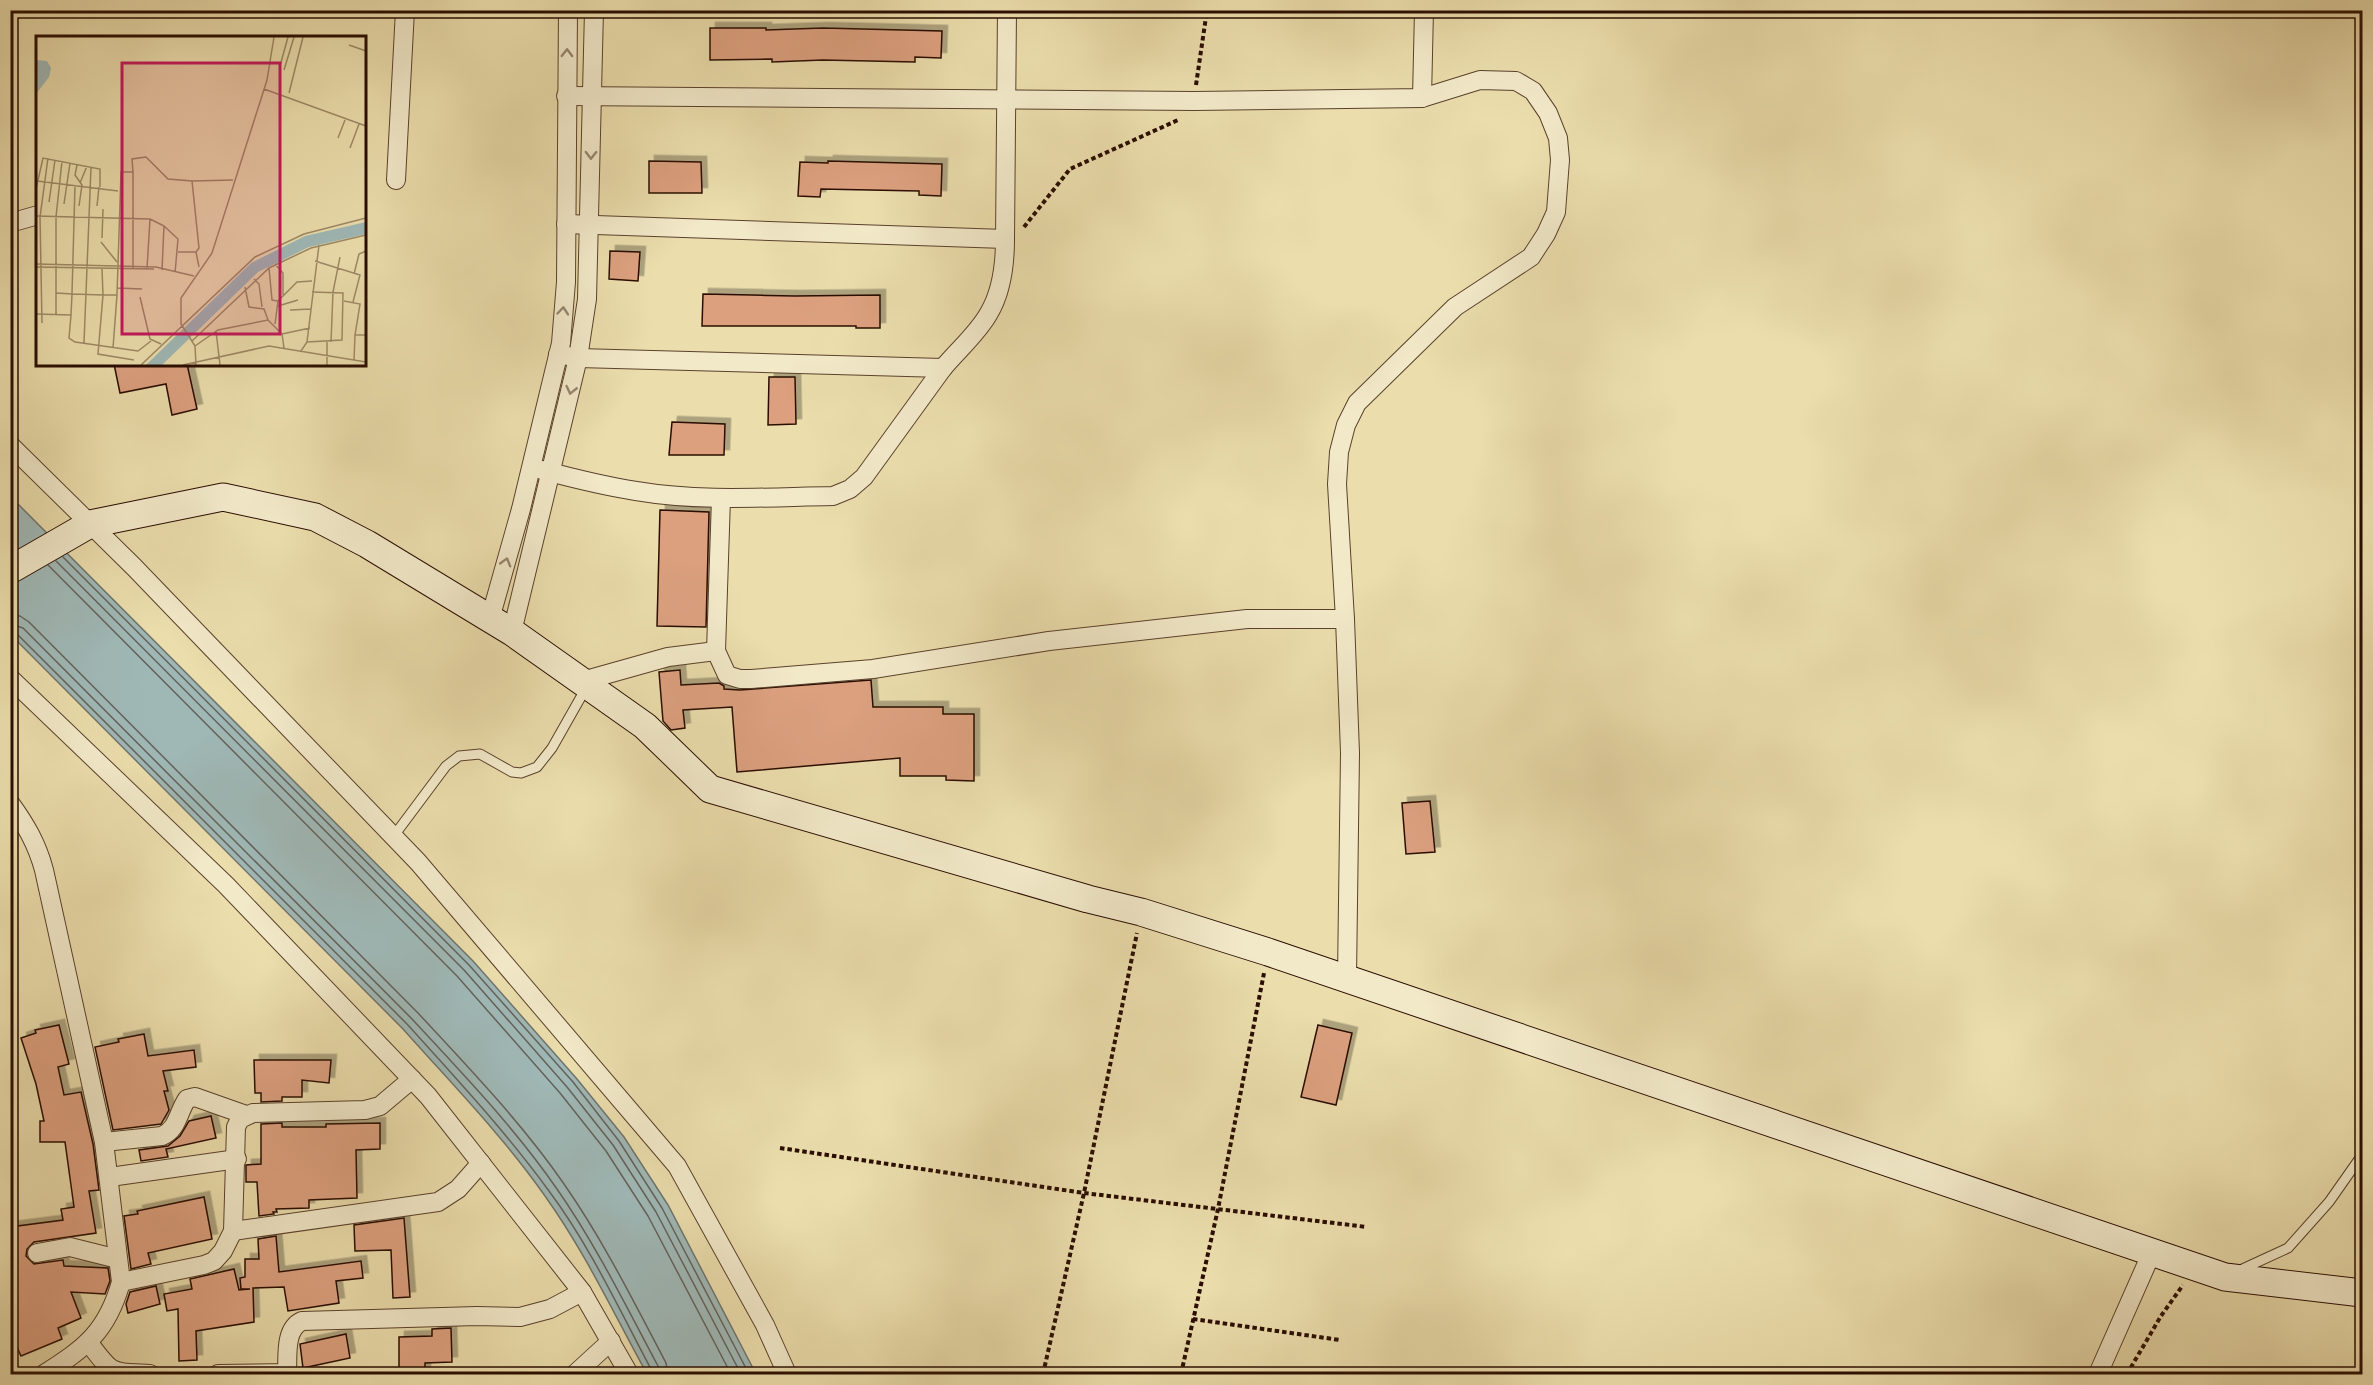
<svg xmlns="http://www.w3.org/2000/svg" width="2373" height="1385" font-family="'IM FELL Great Primer',serif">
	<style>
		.water { fill: #9fb8b6; stroke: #70746d; stroke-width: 1.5 }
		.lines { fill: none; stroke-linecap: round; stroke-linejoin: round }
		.shore { stroke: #64625b; stroke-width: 1.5 }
		.building { fill: #dca07f; stroke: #2a0d00; stroke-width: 1.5; filter: url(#shadow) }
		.lane-casing { stroke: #5a412b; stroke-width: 11 }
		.street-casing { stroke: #5a412b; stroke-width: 20 }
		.secondary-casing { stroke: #2a0d00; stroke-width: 29 }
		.path { stroke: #2a0d00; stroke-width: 4; stroke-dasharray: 4.5 3; stroke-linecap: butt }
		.lane { stroke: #f2e9c9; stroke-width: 9 }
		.street { stroke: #f2e9c9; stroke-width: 18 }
		.secondary { stroke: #f2e9c9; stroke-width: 27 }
		.oneway { stroke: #98866f }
		.inset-road { fill: none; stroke: #9e8a67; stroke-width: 1.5 }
		.view { fill: #c2185b; fill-opacity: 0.15; stroke: #c2185b; stroke-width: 3 }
		.inset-edge { fill: none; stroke: #2a0d00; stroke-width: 3 }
	</style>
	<defs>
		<filter id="shadow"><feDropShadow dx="5.5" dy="-5.5" stdDeviation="0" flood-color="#0004"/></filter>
	</defs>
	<rect width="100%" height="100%" fill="#ebddac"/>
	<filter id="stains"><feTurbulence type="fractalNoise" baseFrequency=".00333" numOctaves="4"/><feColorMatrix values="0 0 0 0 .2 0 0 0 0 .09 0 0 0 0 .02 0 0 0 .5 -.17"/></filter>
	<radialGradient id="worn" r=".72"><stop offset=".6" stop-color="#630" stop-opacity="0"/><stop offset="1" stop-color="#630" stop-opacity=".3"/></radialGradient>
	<path class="water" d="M10 496 473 961 577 1079 624 1137 668 1205 756 1374H647C614 1314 585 1252 545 1196 503 1136 451 1083 403 1029L11 635Z"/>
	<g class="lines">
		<g class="shore">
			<path d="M63 557 469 965 573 1082 619 1141 662 1208 749 1374"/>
			<path d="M56 561 464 970 567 1087 613 1145 656 1212 741 1374"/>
			<path d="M48 565 457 976 560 1093 606 1151 648 1216 731 1374"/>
			<path d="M10 615 20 616 29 622 418 1013C468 1067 522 1123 564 1184 603 1240 634 1302 666 1363L668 1374"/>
			<path d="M10 624 23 628 412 1019C462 1073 515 1128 557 1189 596 1245 626 1306 658 1366L659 1374"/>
			<path d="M10 631 17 634 407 1024C456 1078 506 1132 549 1191 590 1246 619 1309 651 1369L652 1374"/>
		</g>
	</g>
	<g class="building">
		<path d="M710 28H766V30L823 28 942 31 941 58 915 57V62L823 60 772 62V59L710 60Z"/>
		<path d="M649 161 701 162 702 193H649Z"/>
		<path d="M828 161 942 164 941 196 919 195V191L821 189 820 197 798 196 800 162 828 163Z"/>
		<path d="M610 251 640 252 638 281 609 279Z"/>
		<path d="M703 294 795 296 880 295V328H856V326H702Z"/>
		<path d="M114 364H187L197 409 172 415 166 384 120 393Z"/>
		<path d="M769 377H795L796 424 768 425Z"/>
		<path d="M672 422 725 424 724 455H669Z"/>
		<path d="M660 510 709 512 706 627 657 626Z"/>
		<path d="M680 670 681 685 719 683 724 686V689L740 690 871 680 873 707H943V714H974V781L946 780V776H900V758L737 772 732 707 683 710 685 728 671 730 663 721 659 672Z"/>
		<path d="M1430 801 1435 852 1406 854 1402 803Z"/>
		<path d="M59 1025 69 1064 58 1067 64 1095 81 1092 93 1144 99 1190 89 1191 96 1233 34 1242 27 1249 26 1256 34 1264 63 1260 64 1266 108 1268 110 1281 105 1294 71 1292 81 1318 58 1328 62 1339 21 1356 10 1332V1227L63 1220 61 1209 74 1207 65 1142H40V1121H44L36 1084 21 1038 36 1033 35 1030Z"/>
		<path d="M1318 1025 1352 1033 1336 1105 1301 1097Z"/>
		<path d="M144 1034 148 1056 194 1050 196 1067 163 1071 168 1091H164L169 1110 161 1124 113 1130 95 1047 119 1042 118 1039Z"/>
		<path d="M254 1060H331L329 1083 302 1080V1097H282V1101L261 1102V1093H255Z"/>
		<path d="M211 1116 216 1138 166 1149 168 1157 141 1161 139 1150 168 1146 180 1136 189 1121Z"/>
		<path d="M282 1123V1127H326V1124L380 1123V1149L356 1150 357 1198 309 1200V1208L276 1209 277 1212H273L274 1214 259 1216 257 1182H246V1165L261 1164V1124Z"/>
		<path d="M204 1197 212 1239 148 1253 151 1264 131 1269 124 1216 138 1214 137 1211Z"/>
		<path d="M404 1218 410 1297 393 1298 391 1250 355 1251 354 1225Z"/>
		<path d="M276 1236 279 1272 361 1261 363 1278 336 1281 339 1303 288 1311 284 1287 253 1288 254 1322 196 1331 197 1360 179 1361 178 1309 167 1311 164 1294 192 1289 190 1279 234 1269 239 1290 250 1289H241L240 1278 245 1277V1259H259L258 1239Z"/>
		<path d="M156 1286 160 1304 128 1313 126 1304 130 1292Z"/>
		<path d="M451 1328 452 1362 425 1363V1374H399V1337L432 1336V1329Z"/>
		<path d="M346 1334 350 1358 303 1368 300 1344Z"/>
	</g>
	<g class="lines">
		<defs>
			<g id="lane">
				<path d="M393 837 446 766 459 756 480 754 512 772 521 773 537 767 552 748 586 688"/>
				<path d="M2238 1271 2288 1248 2329 1202 2362 1155"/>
			</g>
			<g id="street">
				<path d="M566 96 1194 101 1422 98 1424 10"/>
				<path d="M396 180 405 10"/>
				<path d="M10 223 38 215"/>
				<path d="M1005 239 1007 10"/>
				<path d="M558 354 578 358 943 368C958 350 978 333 989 313 1002 291 1005 264 1005 239L566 224"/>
				<path d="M10 445 134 567 418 862 677 1166 765 1325 787 1374"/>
				<path d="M542 470C572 478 604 486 636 491 701 502 768 497 833 496L850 489 864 477 943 368"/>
				<path d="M490 619 521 509 561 343 566 282 568 10"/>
				<path d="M1345 619 1350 753 1347 978"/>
				<path d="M512 632 578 358 587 299 594 10"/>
				<path d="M716 651 727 675 740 679H751L873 669 1049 641 1247 619H1345L1337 484 1339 452 1346 425 1357 403 1455 307 1531 257 1546 234 1556 212 1560 160 1558 138 1548 113 1533 91 1516 81 1480 80 1422 98"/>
				<path d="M10 678 226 885 428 1096 582 1292 629 1374"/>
				<path d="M579 682 668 657 716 651 721 498"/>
				<path d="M10 803C26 825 37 844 44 870L104 1142 121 1282C107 1332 85 1348 44 1374"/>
				<path d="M104 1142 162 1136C178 1129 178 1112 187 1099L195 1097 246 1115"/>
				<path d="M110 1177 237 1159"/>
				<path d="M233 1231 438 1202 458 1189 481 1163"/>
				<path d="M37 1253 70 1247 118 1259"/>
				<path d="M121 1282 204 1265 214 1261 223 1251 233 1231 236 1127 240 1119 253 1113 365 1110 380 1106 412 1079"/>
				<path d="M89 1343C113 1375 110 1372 150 1374"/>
				<path d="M218 1374 287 1373C288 1357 284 1329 302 1321L477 1316 520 1317 550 1309 582 1292"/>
				<path d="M575 1374 611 1341"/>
				<path d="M2098 1374 2152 1252"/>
			</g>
			<path id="secondary" d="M10 570 90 524 223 497 315 517 367 544 512 632 645 726 710 789 1088 899 1141 912 1268 952 2225 1277 2362 1293"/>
		</defs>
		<use href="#lane" class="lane-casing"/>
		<use href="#street" class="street-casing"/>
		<use href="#secondary" class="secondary-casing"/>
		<g class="path">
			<path d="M1196 85 1207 10"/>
			<path d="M1024 227 1070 169 1178 120"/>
			<path d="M780 1148 1084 1193 1367 1227"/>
			<path d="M1193 1319 1340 1340"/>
			<path d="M1043 1374 1084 1193 1137 933"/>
			<path d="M1181 1374 1218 1209 1264 973"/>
			<path d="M2127 1374 2161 1316 2183 1285"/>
		</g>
		<use href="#lane" class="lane"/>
		<use href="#street" class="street"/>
		<use href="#secondary" class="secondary"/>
	</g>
	<defs><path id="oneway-chevron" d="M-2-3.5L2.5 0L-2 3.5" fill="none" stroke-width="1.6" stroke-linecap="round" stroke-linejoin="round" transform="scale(1.5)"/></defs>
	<g class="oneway">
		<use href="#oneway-chevron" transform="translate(567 53) rotate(-89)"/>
		<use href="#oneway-chevron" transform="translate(591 155) rotate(91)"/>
		<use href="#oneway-chevron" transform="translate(563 311) rotate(-85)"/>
		<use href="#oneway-chevron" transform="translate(571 390) rotate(103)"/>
		<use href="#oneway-chevron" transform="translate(506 562) rotate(-74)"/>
	</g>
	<g transform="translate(36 36)">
		<rect width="330" height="330" fill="#ebddac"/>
		<path d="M0 24 11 25 15 32 13 41 0 58ZM330 186V198L273 211 222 236 126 329H110L215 227 269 200Z" fill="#9fb8b6"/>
		<path class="inset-road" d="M313 9 330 15M244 30 252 1M248 34 258 1M228 53 330 90M253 57 267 1M302 102 309 84M314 112 323 88M41 129 39 139 46 149 43 170M97 136 96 123 110 121 132 143 156 145 163 212 160 216M1 145 82 155M156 145 197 144M44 147 51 130M0 153 7 122 64 133V151M13 166 19 124M28 168 34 127M61 170 63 151M0 180 113 183M128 190 142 203 139 237M66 202 67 173M65 206 81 226M142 216H160L163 231M279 225 324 239 317 266M0 228 120 231 158 240M239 228 247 237V259M0 231 118 233M233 232 236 264 242 265 239 288M111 233 114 183 128 190 126 234M318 238 323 218 330 215M218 243 223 248 226 271M209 251 213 271 228 273 232 284M81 252 106 253M20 257 36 258 39 149M81 259 85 136H97V233M104 261 114 303 125 308M242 265 261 246 276 245M308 265 324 268 319 299H330M242 270 262 264M254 274 275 273M0 278 35 279 36 258 67 259 66 233M20 279V181L26 125M35 279 33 302 39 306 102 315 115 305M6 287 4 181 12 122M180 295 184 329M246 298 274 292M156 305 233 232 275 212 330 199M271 306 283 209M295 306 297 256 304 221M48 307 55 131M159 310 182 294 232 284 246 298 248 312M77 312 81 259H67L62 318 98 324M265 315 271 306 306 304 307 257 276 256M318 324 319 299M105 329 219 221 268 198 330 182M147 329 233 310 330 326M160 329 159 310 145 288V262L176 217 231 44 238 1M291 329V306"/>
		<path class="view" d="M86 27H244V298H86Z"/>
		<rect width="330" height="330" class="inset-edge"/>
	</g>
	<rect width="2373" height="1385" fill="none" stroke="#ebddac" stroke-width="36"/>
	<rect x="12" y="12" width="2349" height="1361" fill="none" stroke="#2a0d00" stroke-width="3"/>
	<rect x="18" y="18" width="2337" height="1349" fill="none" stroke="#2a0d00" stroke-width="1.5"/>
	<rect width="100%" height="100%" filter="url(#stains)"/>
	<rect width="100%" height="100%" fill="url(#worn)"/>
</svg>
